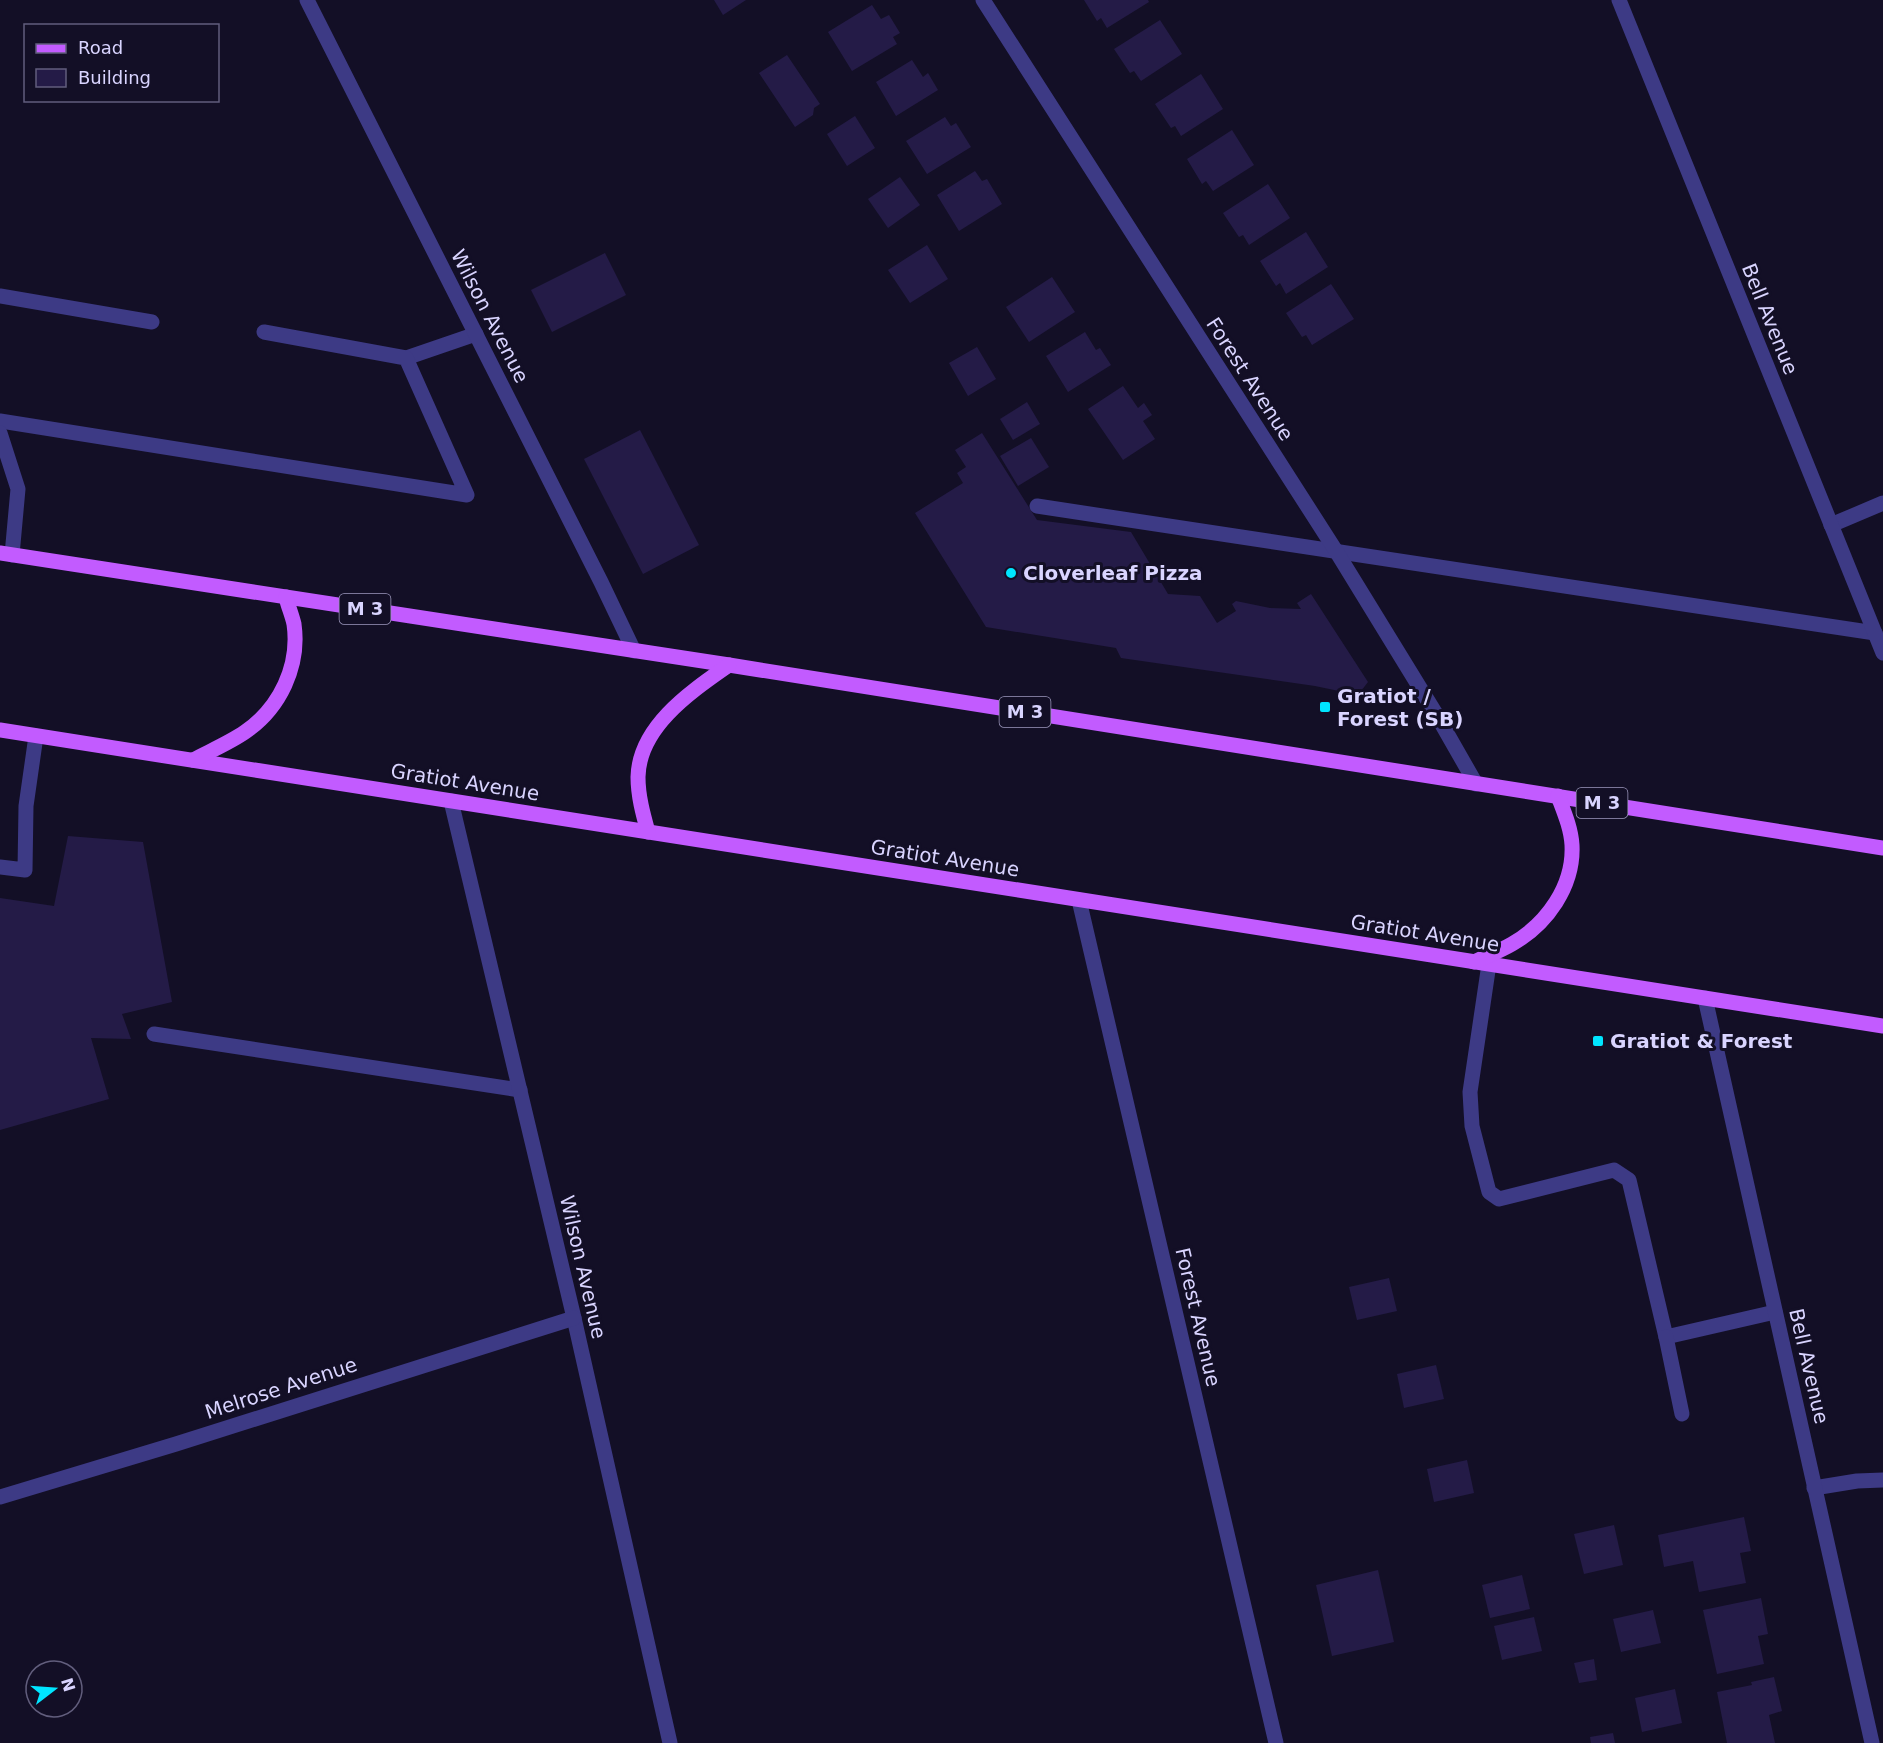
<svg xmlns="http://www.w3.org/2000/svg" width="1883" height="1743" font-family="'DejaVu Sans',sans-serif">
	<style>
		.building { fill: #241b47 }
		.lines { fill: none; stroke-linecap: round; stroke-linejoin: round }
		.service { stroke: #3d3a85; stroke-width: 15 }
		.minor { stroke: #3d3a85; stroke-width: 15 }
		.primary { stroke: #c25bff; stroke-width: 15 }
		.poi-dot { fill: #00e5ff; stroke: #130f26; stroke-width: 2 }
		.labels { text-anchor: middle; stroke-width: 6; stroke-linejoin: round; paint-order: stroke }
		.shield { fill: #130f26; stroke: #9e99be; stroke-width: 1.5 }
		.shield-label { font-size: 18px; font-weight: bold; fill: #d9d4ff }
		.street-label { font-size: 20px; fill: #d9d4ff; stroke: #130f26 }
		.poi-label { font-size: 20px; font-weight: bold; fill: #d9d4ff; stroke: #130f26; text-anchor: start }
	</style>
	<rect width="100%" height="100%" fill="#130f26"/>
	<g class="building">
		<path d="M714 0H746L723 15Z"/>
		<path d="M1084 0H1148L1149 2 1107 28 1101 18 1097 21Z"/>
		<path d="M872 5 881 19 889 15 900 33 893 37 897 44 852 71 828 32Z"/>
		<path d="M1160 20 1182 54 1141 81 1134 71 1130 73 1114 49Z"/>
		<path d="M787 55 820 104 814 108 813 115 795 127 759 73Z"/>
		<path d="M912 60 923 77 928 73 938 90 896 116 876 82Z"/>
		<path d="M1201 74 1223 109 1181 136 1175 126 1171 128 1155 104Z"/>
		<path d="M855 116 875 148 847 166 827 134Z"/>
		<path d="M945 117 951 126 956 123 971 147 927 174 906 141Z"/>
		<path d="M1232 130 1254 165 1213 191 1206 181 1202 184 1187 159Z"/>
		<path d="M975 171 982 181 987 179 1002 204 959 231 937 195Z"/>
		<path d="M900 177 920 205 888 228 868 199Z"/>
		<path d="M1268 184 1290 218 1249 245 1243 235 1239 237 1223 213Z"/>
		<path d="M1306 232 1328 267 1286 294 1280 283 1276 286 1260 261Z"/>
		<path d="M927 245 948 279 910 303 888 270Z"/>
		<path d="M605 253 626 295 552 332 531 290Z"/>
		<path d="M1052 277 1075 312 1029 342 1006 307Z"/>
		<path d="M1331 284 1354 319 1312 345 1306 335 1302 337 1286 313Z"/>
		<path d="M1085 332 1096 350 1100 348 1111 365 1068 392 1046 356Z"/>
		<path d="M977 347 996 379 968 396 949 363Z"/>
		<path d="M1123 386 1138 408 1144 403 1152 415 1143 421 1155 439 1123 460 1088 409Z"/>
		<path d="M1027 402 1040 424 1013 440 1000 419Z"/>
		<path d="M640 430 699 545 643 574 584 459Z"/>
		<path d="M982 433 1037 520 1131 532 1168 594 1200 596 1217 623 1236 611 1232 604 1236 601 1270 608 1301 609 1297 603 1311 594 1368 682 1358 695 1315 686 1121 658 1116 648 986 627 915 513 963 483 957 473 966 467 955 450Z"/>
		<path d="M1031 438 1049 467 1018 486 1000 456Z"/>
		<path d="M68 836 143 842 172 1002 122 1014 131 1039 91 1038 109 1099 0 1130V898L54 906Z"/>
		<path d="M1389 1278 1397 1311 1357 1320 1349 1287Z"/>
		<path d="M1436 1365 1444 1399 1404 1408 1397 1374Z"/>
		<path d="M1467 1460 1474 1493 1434 1502 1427 1469Z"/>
		<path d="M1744 1517 1751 1551 1740 1553 1746 1583 1699 1592 1693 1561 1664 1567 1658 1535Z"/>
		<path d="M1614 1525 1623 1565 1584 1574 1574 1534Z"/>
		<path d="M1378 1570 1394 1642 1332 1656 1316 1585Z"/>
		<path d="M1522 1575 1530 1609 1490 1618 1482 1585Z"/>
		<path d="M1761 1598 1768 1634 1758 1636 1764 1664 1717 1674 1703 1610Z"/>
		<path d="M1653 1610 1661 1643 1621 1652 1613 1619Z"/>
		<path d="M1534 1617 1542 1651 1502 1660 1494 1626Z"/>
		<path d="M1594 1659 1597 1680 1579 1683 1574 1663Z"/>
		<path d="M1774 1677 1782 1711 1769 1715 1775 1743H1727L1717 1692 1752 1685 1751 1682Z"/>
		<path d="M1675 1689 1682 1723 1642 1732 1635 1698Z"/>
		<path d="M1613 1733 1615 1743H1591L1590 1737Z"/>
	</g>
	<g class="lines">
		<g class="service">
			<path d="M0 296 152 322"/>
			<path d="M406 358 476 334"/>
			<path d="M0 421 467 495 406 358 264 332"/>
			<path d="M0 433 18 489 12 555"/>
			<path d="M1037 506 1875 633"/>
			<path d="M1831 525 1883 503"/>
			<path d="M0 867 25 870 26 806 36 736"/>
			<path d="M1489 964 1470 1092 1472 1126 1489 1192 1499 1199 1614 1170 1629 1180 1666 1337 1775 1312"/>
			<path d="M154 1034 520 1090"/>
			<path d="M1666 1337 1682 1414"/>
			<path d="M1814 1488 1857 1481 1883 1480"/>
		</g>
		<g class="minor">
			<path d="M307 0 601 582 634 651"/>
			<path d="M983 0 1336 551 1436 714 1476 784"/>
			<path d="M1619 0 1883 653"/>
			<path d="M451 801 574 1318 670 1743"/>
			<path d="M1079 900 1276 1743"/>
			<path d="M1705 998 1872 1743"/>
			<path d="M0 1497 176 1444 574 1318"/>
		</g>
		<g class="primary">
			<path d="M0 553 729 665 1883 848"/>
			<path d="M0 730 1883 1026"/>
			<path d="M193 760C210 751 229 743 245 732 280 708 300 666 294 624 292 615 288 606 286 597"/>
			<path d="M648 832C643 814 638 796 638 777 639 726 692 691 729 665"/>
			<path d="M1474 962C1487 956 1500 951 1512 944 1547 924 1574 886 1572 845 1571 828 1564 812 1558 796"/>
		</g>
	</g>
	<g class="poi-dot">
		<circle cx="1011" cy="573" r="6"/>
		<rect x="1319" y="701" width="12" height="12" rx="3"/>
		<rect x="1592" y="1035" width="12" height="12" rx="3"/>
	</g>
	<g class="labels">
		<g class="shield">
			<rect x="339.5" y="594" width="51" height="30" rx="4.5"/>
			<rect x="999.5" y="697" width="51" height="30" rx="4.5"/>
			<rect x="1576.5" y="788" width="51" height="30" rx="4.5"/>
		</g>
		<g class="shield-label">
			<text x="365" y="615">M 3</text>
			<text x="1025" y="718">M 3</text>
			<text x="1602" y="809">M 3</text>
		</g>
		<g class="street-label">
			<text transform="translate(490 316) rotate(63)" y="7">Wilson Avenue</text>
			<text transform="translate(1770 319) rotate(68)" y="7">Bell Avenue</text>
			<text transform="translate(1250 379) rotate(57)" y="7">Forest Avenue</text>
			<text transform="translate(465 782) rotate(9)" y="7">Gratiot Avenue</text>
			<text transform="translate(945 858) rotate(9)" y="7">Gratiot Avenue</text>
			<text transform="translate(1425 933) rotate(9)" y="7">Gratiot Avenue</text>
			<text transform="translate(583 1267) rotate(77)" y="7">Wilson Avenue</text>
			<text transform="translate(1198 1317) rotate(77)" y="7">Forest Avenue</text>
			<text transform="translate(1809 1366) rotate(77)" y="7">Bell Avenue</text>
			<text transform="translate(281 1388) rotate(-18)" y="7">Melrose Avenue</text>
		</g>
		<g class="poi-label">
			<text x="1023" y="580">Cloverleaf Pizza</text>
			<text x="1337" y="703">Gratiot /<tspan x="1337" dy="23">Forest (SB)</tspan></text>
			<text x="1610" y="1048">Gratiot &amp; Forest</text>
		</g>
	</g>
	<rect x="24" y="24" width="195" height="78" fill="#130f26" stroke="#625e7d" stroke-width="1.5"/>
	<rect x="36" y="44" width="30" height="9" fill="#c25bff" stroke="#625e7d" stroke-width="1.5"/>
	<text x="78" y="54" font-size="18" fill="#d9d4ff">Road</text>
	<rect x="36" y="69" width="30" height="18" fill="#241b47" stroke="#625e7d" stroke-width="1.5"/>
	<text x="78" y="84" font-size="18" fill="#d9d4ff">Building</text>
	<g transform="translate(54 1689) rotate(73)"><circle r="28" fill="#130f26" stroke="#625e7d" stroke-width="1.5"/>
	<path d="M0-4.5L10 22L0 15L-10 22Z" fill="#00e5ff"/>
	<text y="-9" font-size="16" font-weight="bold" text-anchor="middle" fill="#d9d4ff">N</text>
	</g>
</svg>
